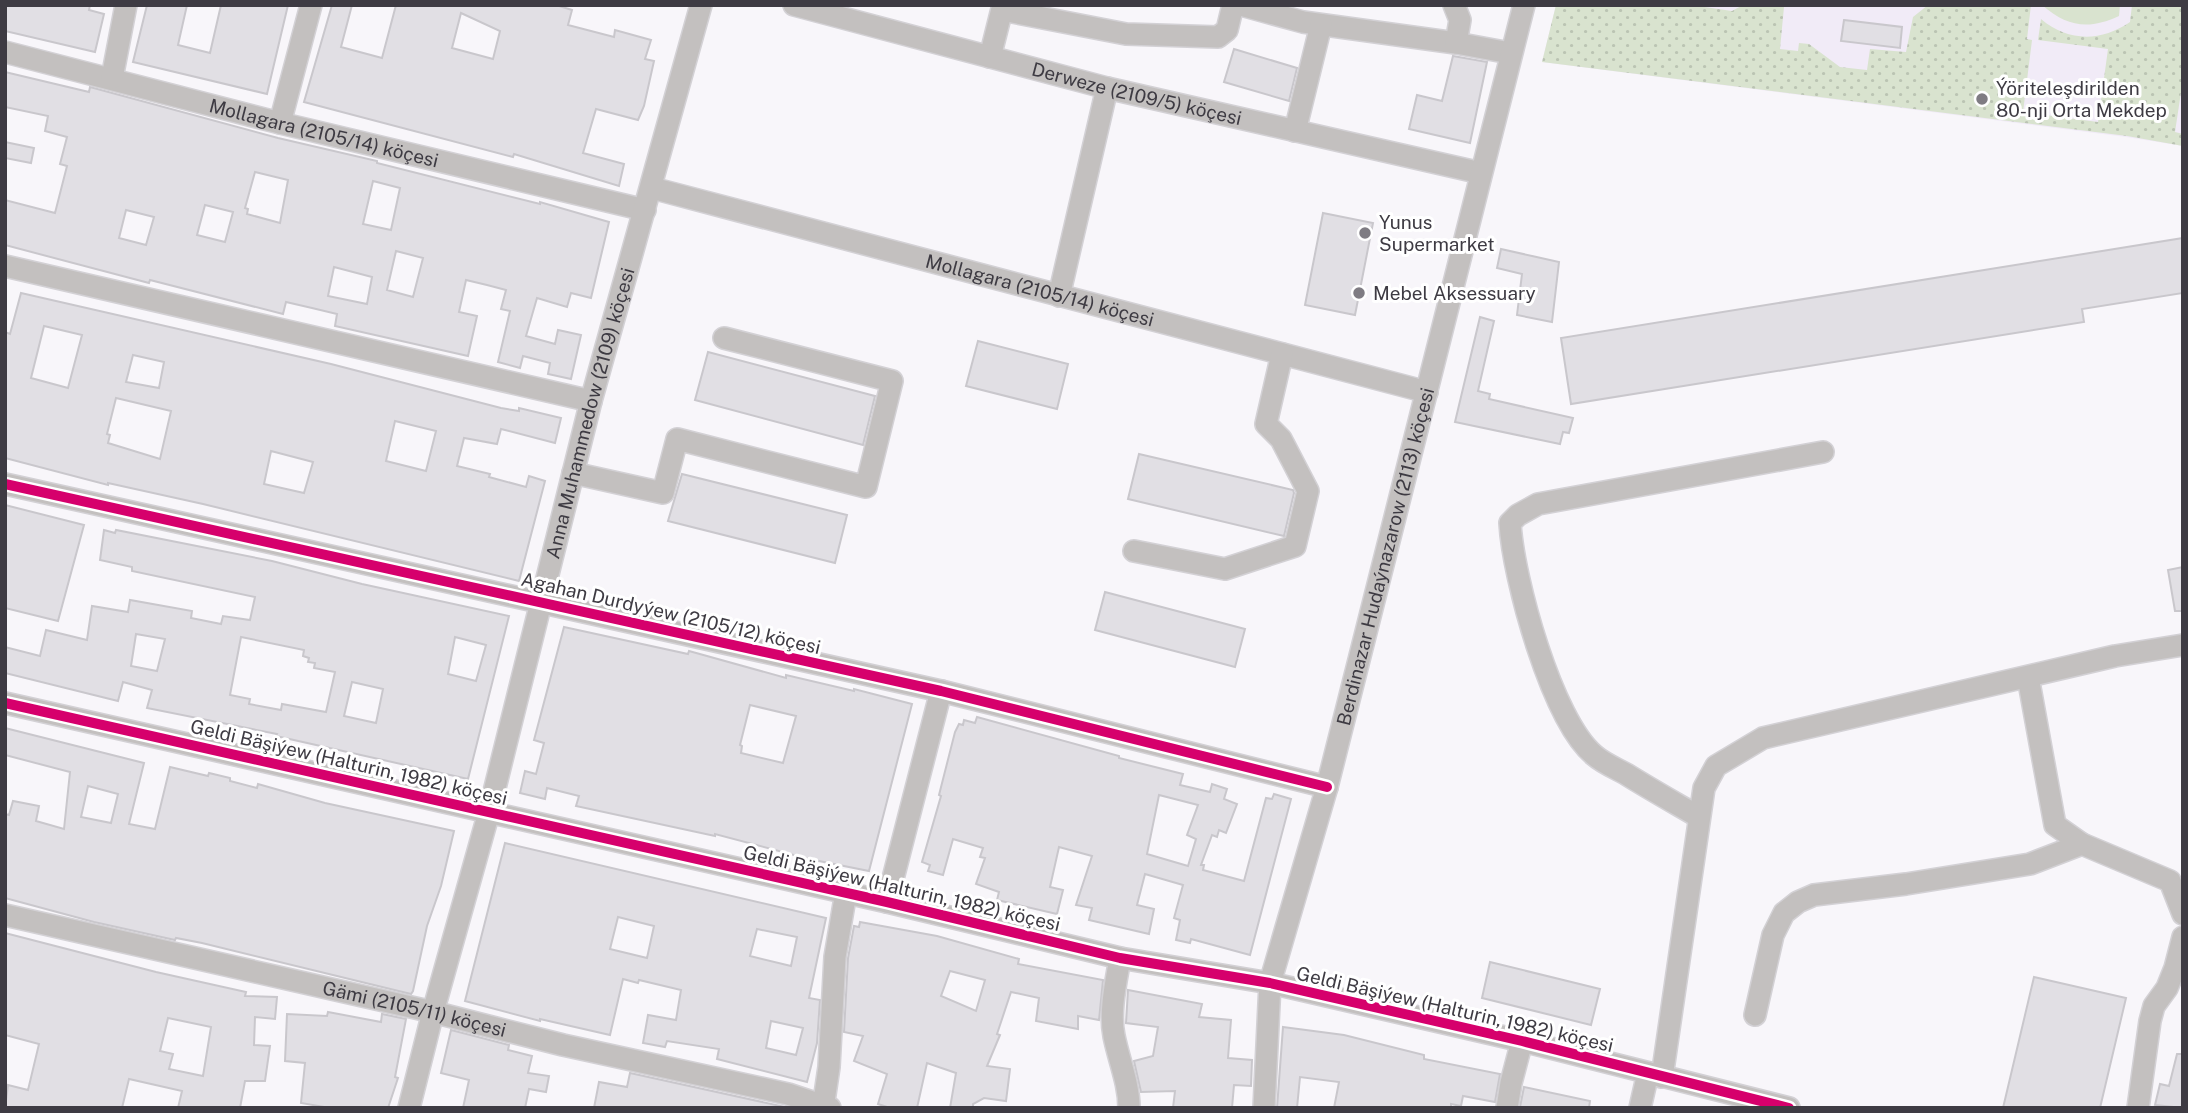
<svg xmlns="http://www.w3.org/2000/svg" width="2188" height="1113" font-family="'Public Sans',sans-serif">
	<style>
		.built { fill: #f1ebf7 }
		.green { fill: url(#green-dots) }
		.pitch { fill: #d9e3cf }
		.building { fill: #e1dfe4; stroke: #c9c7cc; stroke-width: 2; fill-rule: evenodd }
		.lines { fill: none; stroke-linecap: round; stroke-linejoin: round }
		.minor-casing { stroke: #d3d1d5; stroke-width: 24 }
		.minor { stroke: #c3c0bf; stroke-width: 21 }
		.cycleway-casing { stroke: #fff; stroke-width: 15 }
		.cycleway { stroke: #d6006c; stroke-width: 10 }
		.poi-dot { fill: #7f7c83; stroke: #fff; stroke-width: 2.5 }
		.labels { text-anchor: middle; stroke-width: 6; stroke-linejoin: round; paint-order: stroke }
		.poi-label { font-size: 19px; fill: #3e3b43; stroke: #fff; text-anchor: start }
		.street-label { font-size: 19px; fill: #3e3b43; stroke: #fff }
	</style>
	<defs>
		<pattern id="green-dots" width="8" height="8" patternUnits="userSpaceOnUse" patternTransform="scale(1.75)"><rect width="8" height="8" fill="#d9e3cf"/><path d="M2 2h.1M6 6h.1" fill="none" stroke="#bbc4b3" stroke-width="1.8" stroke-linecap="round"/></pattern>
	</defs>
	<rect width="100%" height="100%" fill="#f8f6fa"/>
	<path class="built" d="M1556 5H2183V146L2126 137 1542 62Z"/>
	<path class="green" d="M1556 5H1691L1732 11 1743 5 1784 7 1780 49 1798 51 1799 43 1809 44 1840 67 1867 70 1870 49 1906 52 1913 17 1928 5H2031L2027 39 2032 40 2023 112 2098 122 2108 49 2038 40 2041 19C2068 42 2101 42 2130 22L2132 5H2183V79L2175 132 2183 134V146L2127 136 1542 62Z"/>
	<path class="pitch" d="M2042 5H2120L2119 16C2089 30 2067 27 2042 5Z"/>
	<g class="building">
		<path d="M5 5H90L89 10 104 14 95 52 5 31Z"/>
		<path d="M147 5H187L178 45 210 53 221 5H288L267 94 133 62Z"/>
		<path d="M332 5H352L341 47 382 58 396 5H556L572 10 568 25 614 37 615 30 651 40 645 59 654 61 644 106 638 120 596 109 583 153 624 164 619 186 514 154 513 157 304 102ZM461 13 500 31 493 59 452 48Z"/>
		<path d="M1844 20 1902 27 1900 48 1841 41Z"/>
		<path d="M1234 49 1297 68 1289 101 1224 82Z"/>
		<path d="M1453 56 1487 62 1470 143 1409 129 1417 95 1442 101Z"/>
		<path d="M5 72 89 92 90 87 278 138 377 161V163L540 204V202L609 222 591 298 571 293 567 307 537 298 526 336 555 344 558 330 581 335 571 379 548 374 550 363 523 356 520 368 498 362 510 311 501 309 506 290 487 285 466 280 459 312 477 316 468 356 335 326 337 314 312 308 286 302 283 314 150 280 149 283 5 245V200L55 213 67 166 60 164 67 137 45 131 48 116 5 107ZM255 172 288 180 280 223 247 214 248 209 245 208ZM373 181 400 188 391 230 363 224ZM205 205 233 212 225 242 197 235ZM126 210 154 217 146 245 119 238ZM396 251 423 258 413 297 387 290ZM334 267 372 277 367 304 328 296Z"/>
		<path d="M5 142 34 148 31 163 5 158Z"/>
		<path d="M1323 213 1373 223 1355 315 1305 305Z"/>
		<path d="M2183 238V293L2082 309 2084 322 1571 404 1561 338Z"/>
		<path d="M1501 249 1559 262 1552 322 1517 315 1522 274 1497 268Z"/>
		<path d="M21 293 331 364 501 408 519 411V408L561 418 555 443 501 429 497 444 464 438 457 466 490 474 489 477 526 487 529 476 545 481 519 581 203 504 108 483V485L5 458V332L10 334ZM44 326 82 335 68 388 31 378ZM133 355 164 362 159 388 126 382ZM116 398 171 411 160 459 108 443 110 435 107 434ZM395 421 436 431 426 471 386 461ZM271 451 313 462 304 493 264 484Z"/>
		<path d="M1480 317 1494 321 1478 391 1490 394 1489 399 1573 418 1569 433 1563 432 1560 444 1455 422Z"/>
		<path d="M978 341 1068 364 1057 409 966 386Z"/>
		<path d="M708 352 875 396 863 445 695 400Z"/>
		<path d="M1139 454 1293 490 1294 493 1284 536 1128 499Z"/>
		<path d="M682 474 847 515 835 563 668 521Z"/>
		<path d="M5 505 84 525 58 621 5 608Z"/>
		<path d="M104 530 115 533 116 530 272 561 362 584 509 616 468 779 276 736 277 734 147 708 152 690 123 682 118 701 5 673V647L40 656 46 630 87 640 92 606 128 612 130 600 192 611 191 618 221 624 223 616 250 620 255 597 132 571V567L100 560ZM136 634 165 639 157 671 131 666ZM241 637 304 650 303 656 309 658 308 662 315 663 314 668 335 672 326 712 282 704 281 710 249 704 250 699 230 695ZM455 637 486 645 476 681 448 674ZM352 682 383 689 376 723 344 716Z"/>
		<path d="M2183 567V611H2175L2168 570Z"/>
		<path d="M1105 592 1245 629 1235 667 1095 630Z"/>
		<path d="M564 627 688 654 689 651 786 678V675L854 691V689L912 704 869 871 809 859 715 834V836L576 806 579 796 547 788 545 799 520 793 525 771 536 774 544 743 534 740ZM750 705 796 716 783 763 741 753 742 746 740 745Z"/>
		<path d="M977 717 1119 756V758L1183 774 1180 785 1210 792 1212 784 1227 789 1224 799 1237 804 1226 833 1219 830 1217 837 1212 835 1201 865H1204L1203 870 1244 881 1266 798 1272 799 1274 794 1291 799 1250 955 1191 939 1190 943 1176 940 1180 920 1174 918 1183 885 1145 874 1137 905 1154 909 1149 934 1089 920 1092 908 1076 905 1092 856 1059 847 1050 887 1063 890 1057 914 997 900 999 892 976 884 985 858 980 857 983 848 953 839 943 875 928 871 930 865 922 862 941 796 939 795 955 732 959 724 963 725 964 720 975 723ZM1159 795 1198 805 1187 835 1196 839 1188 866 1147 854Z"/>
		<path d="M5 728 144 763 129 824 155 829 170 767 208 776 209 773 230 778V781L257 788 258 784 325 803 454 831 441 886 427 926 413 991 411 994 202 943 176 938 175 940 94 922 5 898V814L9 815 13 801 39 806 36 821 64 829 70 772 5 755ZM88 786 118 794 111 823 81 817Z"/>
		<path d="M505 843 826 918 809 998 820 1000 817 1043 807 1082 717 1059 719 1049 667 1041 665 1047 643 1043 648 1015 676 1020 681 990 639 980 638 983 623 979 610 1035 540 1019V1021L465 1001ZM618 917 654 926 647 958 610 949ZM757 929 797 937 791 966 750 956ZM771 1021 803 1028 796 1055 766 1048Z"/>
		<path d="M860 922 937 936 1019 959 1018 964 1103 980 1099 1020 1078 1016V1029L1036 1021 1039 998 1011 992 997 1034 1000 1035 987 1066 1010 1069 1006 1101 984 1098 973 1104V1108H950L956 1073 927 1063 917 1108H890L878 1104 887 1074 854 1061 863 1036 844 1032 848 958 854 926 859 927ZM950 971 985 980 976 1011 941 996Z"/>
		<path d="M5 933 156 972 246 992 245 996 277 997 275 1019 255 1017 254 1045 270 1046 265 1081H245L240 1108H178L182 1091 129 1079 122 1108H5L8 1085 28 1090 39 1044 5 1035ZM168 1018 211 1027 203 1076 169 1069 173 1054 160 1051Z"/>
		<path d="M1490 962 1600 989 1591 1025 1482 998Z"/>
		<path d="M2034 977 2126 998 2100 1108H2003Z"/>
		<path d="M1128 990 1202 1004 1199 1017 1231 1020 1228 1058 1252 1060 1251 1086 1234 1085 1232 1108H1173L1175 1091 1141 1092 1134 1061 1153 1056 1158 1027 1126 1023Z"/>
		<path d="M328 1012 381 1022 382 1014 406 1019 395 1077 398 1078 388 1108H330L301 1103 305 1063 285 1061 287 1014 327 1016Z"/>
		<path d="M1283 1027 1344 1035 1424 1055V1059L1500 1074 1495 1102 1463 1096 1461 1106 1451 1104V1108H1334L1339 1082 1300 1077 1297 1108H1277Z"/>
		<path d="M451 1030 509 1045 508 1050 532 1056 528 1073 549 1076 546 1092 529 1089 525 1108H463L469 1080 441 1073Z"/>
		<path d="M2177 1054H2183V1108L2155 1105 2160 1084 2169 1086Z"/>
		<path d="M630 1073 785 1107 788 1108H594L599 1082 627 1087Z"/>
		<path d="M1524 1087 1590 1101 1589 1108 1520 1107Z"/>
	</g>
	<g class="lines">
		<defs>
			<g id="minor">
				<path id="s1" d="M794 5 1107 88 1481 173"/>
				<path d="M1241 5 1303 22 1456 43 1510 53"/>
				<path d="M1454 5 1460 20 1456 43"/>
				<path d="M1002 10 1126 34 1218 37 1227 30 1233 5"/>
				<path id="s2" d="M5 52 280 123 645 210"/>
				<path d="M990 57 1003 5"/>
				<path d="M112 78 126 5"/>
				<path d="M280 123 311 5"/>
				<path d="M1295 131 1321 25"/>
				<path id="s3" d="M652 188 1427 392"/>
				<path d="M5 266 591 401"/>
				<path d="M1059 296 1107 88"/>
				<path d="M573 473 663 493 677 439 866 487 892 381 724 338"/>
				<path d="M5 484 941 691 1327 787"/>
				<path d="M1134 551 1225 569 1295 546 1308 491 1281 439 1266 424 1282 354"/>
				<path d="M2028 677 2055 825 2082 844 2170 881 2183 914"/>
				<path d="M5 703 887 902 1120 958 1270 983 1522 1041 1789 1108"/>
				<path d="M1699 817C1675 803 1650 789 1626 774 1615 768 1603 763 1594 755 1552 720 1513 578 1510 523L1518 515 1538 504 1823 452"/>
				<path d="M887 902 941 691"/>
				<path id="s4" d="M5 915 433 1012 563 1045 788 1094 830 1108"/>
				<path d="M1120 958C1116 982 1109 1012 1114 1036 1119 1061 1129 1083 1129 1108"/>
				<path d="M1755 1015 1773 935 1784 913 1798 902 1814 895 1906 884 2030 864 2082 844"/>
				<path d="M1662 1077 1704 788 1716 766 1763 738 2115 656 2183 645"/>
				<path id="s5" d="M409 1108 433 1012 489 812 591 401 701 5"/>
				<path d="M823 1108 829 1067 835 957 846 892"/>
				<path id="s6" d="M1264 1108 1270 983 1327 787 1524 5"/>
				<path d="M1507 1108 1511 1083 1522 1041"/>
				<path d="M1640 1108 1648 1073"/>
				<path d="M2138 1108 2150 1021 2154 1006 2167 988 2175 968 2183 937"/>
			</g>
		</defs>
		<use href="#minor" class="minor-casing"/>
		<use href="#minor" class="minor"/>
		<defs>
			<g id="cycleway">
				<path d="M5 484 941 691 1327 787"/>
				<path d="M5 703 887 902 1120 958 1270 983 1522 1041 1789 1108"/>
			</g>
		</defs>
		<use href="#cycleway" class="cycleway-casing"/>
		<use href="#cycleway" class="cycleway"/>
	</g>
	<g class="poi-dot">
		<circle cx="1982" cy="99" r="7"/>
		<circle cx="1365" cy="233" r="7"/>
		<circle cx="1359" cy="293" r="7"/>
	</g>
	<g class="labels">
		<g class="poi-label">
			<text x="1996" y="95">Ýöriteleşdirilden<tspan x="1996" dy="22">80-nji Orta Mekdep</tspan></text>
			<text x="1379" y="229">Yunus<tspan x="1379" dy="22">Supermarket</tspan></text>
			<text x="1373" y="300">Mebel Aksessuary</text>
		</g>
		<g class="street-label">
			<text dy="7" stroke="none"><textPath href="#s1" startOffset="354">Derweze (2109/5) köçesi</textPath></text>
			<text dy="7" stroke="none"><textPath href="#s2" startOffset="329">Mollagara (2105/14) köçesi</textPath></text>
			<text dy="7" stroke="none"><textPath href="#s3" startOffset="401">Mollagara (2105/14) köçesi</textPath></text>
			<text dy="7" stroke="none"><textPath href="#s5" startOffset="718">Anna Muhammedow (2109) köçesi</textPath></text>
			<text dy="7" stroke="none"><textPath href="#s6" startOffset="567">Berdinazar Hudaýnazarow (2113) köçesi</textPath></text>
			<text transform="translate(671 613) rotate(13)" y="7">Agahan Durdyýew (2105/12) köçesi</text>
			<text transform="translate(349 762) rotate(13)" y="7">Geldi Bäşiýew (Halturin, 1982) köçesi</text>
			<text transform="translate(902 888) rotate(13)" y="7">Geldi Bäşiýew (Halturin, 1982) köçesi</text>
			<text dy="7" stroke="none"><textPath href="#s4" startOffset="420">Gämi (2105/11) köçesi</textPath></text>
			<text transform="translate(1455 1009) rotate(13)" y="7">Geldi Bäşiýew (Halturin, 1982) köçesi</text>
		</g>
	</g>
	<rect width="2188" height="1113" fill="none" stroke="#3e3b43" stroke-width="14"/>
</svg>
